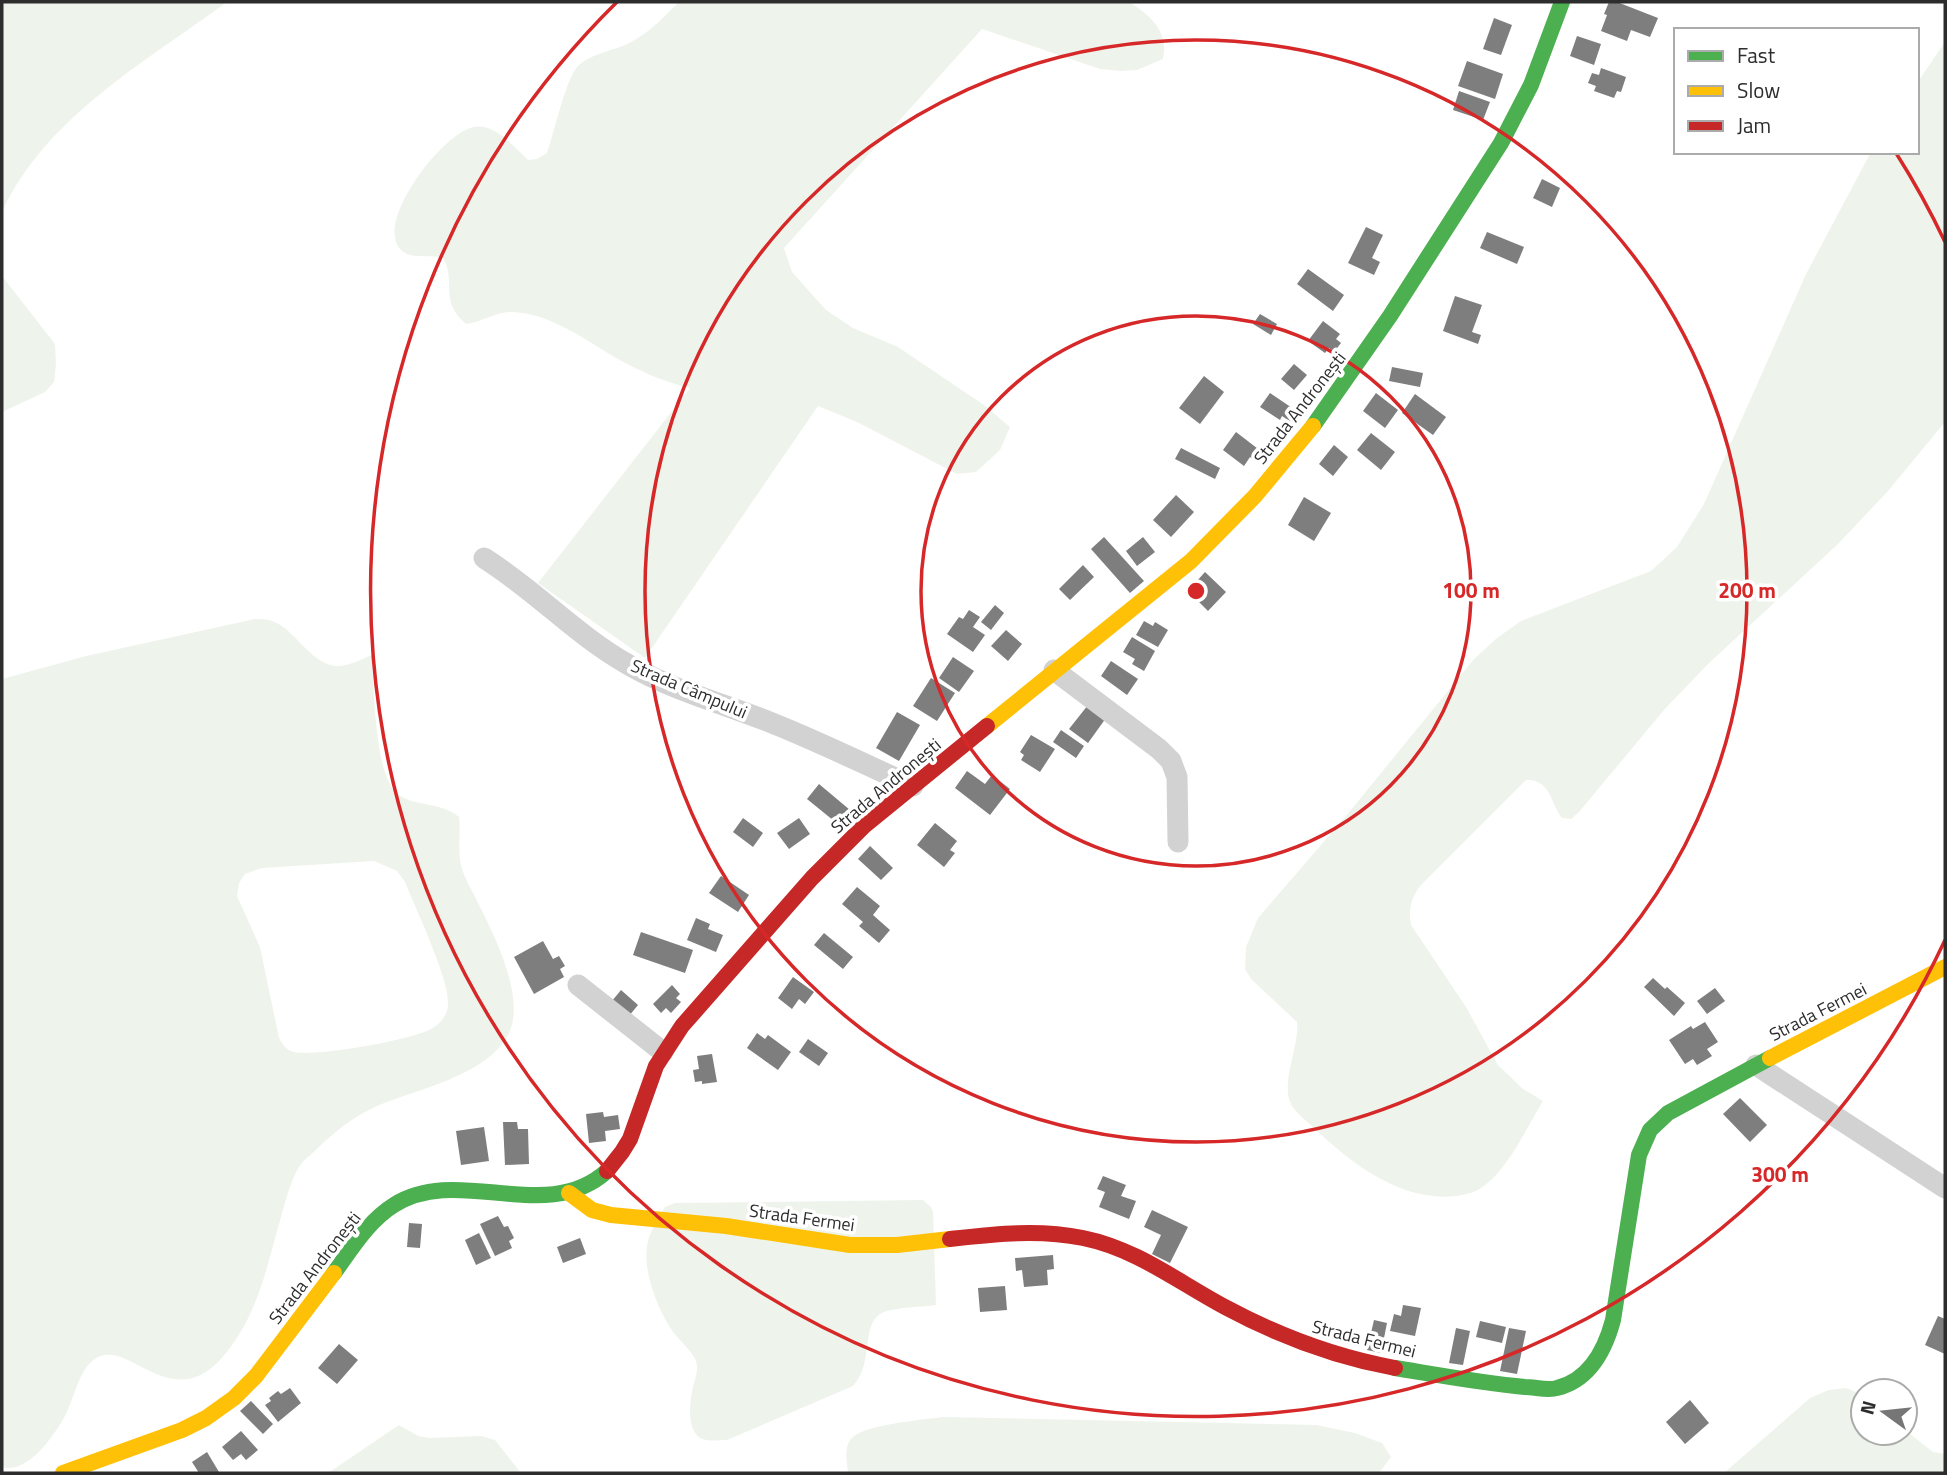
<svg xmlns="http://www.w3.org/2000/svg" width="1947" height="1475" font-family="'Titillium Web',sans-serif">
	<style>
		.green { fill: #eef4eb; fill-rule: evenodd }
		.building { fill: #7e7e7e }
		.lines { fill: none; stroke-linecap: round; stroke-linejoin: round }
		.street { stroke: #d2d2d2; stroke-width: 21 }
		.fast { stroke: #4caf50; stroke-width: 16 }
		.slow { stroke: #ffc107; stroke-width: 16 }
		.jam { stroke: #c62828; stroke-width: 16 }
		.ring { fill: none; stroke: #d62828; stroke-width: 3.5 }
		.labels { text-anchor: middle; stroke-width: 7; stroke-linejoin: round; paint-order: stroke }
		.street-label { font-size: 18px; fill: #2d2d2d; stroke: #fff }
		.centre { fill: #d62828; stroke: #fff; stroke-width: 3.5 }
		.ring-label { font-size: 21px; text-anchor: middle; font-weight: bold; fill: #d62828; stroke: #fff; stroke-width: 7; stroke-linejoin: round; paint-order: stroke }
	</style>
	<rect width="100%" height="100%" fill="#fff"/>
	<g class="green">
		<path d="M2 2H227C145 62 46 117 2 212Z"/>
		<path d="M679 2H1129C1150 15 1169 31 1163 59L1137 70 1121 71 1100 69 982 29 784 248 792 272 826 310 853 328 898 347 984 405 1010 427 1000 450 976 472 957 474 857 422 818 406 645 658 538 583 690 388C664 382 639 371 616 358 584 339 551 314 513 312 498 311 482 322 466 324 438 300 457 283 443 258 430 254 411 260 401 250 373 223 443 132 474 127 495 123 514 147 528 160L537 159 547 153C554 133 566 78 578 66 593 52 616 51 633 41 651 31 665 16 679 2Z"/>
		<path d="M1945 42V422L1888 491 1838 544 1708 664 1664 710 1579 812 1571 819 1562 818C1550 803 1551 779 1526 780L1420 886C1411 899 1408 909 1411 925L1466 1007 1498 1065 1523 1089 1543 1101C1527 1127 1507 1172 1481 1188 1474 1193 1464 1195 1456 1196 1401 1202 1352 1164 1315 1129 1308 1122 1297 1114 1292 1106 1279 1084 1300 1046 1297 1022L1251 979 1245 969 1246 947 1258 918 1346 816 1474 659 1497 638 1521 621 1651 571 1677 547 1704 504 1806 274 1871 152H1917V83Z"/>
		<path d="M2 276 55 344 56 364 54 382 45 392 2 412Z"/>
		<path d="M255 619C260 619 267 619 272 621 294 628 310 663 335 666 347 667 360 660 372 655 374 685 374 779 399 795 417 807 442 802 459 817 461 834 457 853 462 869 466 881 473 892 478 903 494 934 523 993 511 1028 494 1076 414 1089 373 1108 353 1117 333 1133 318 1148 312 1154 303 1160 299 1167 290 1182 286 1200 281 1217 267 1265 259 1312 226 1353 170 1423 126 1329 91 1362 78 1375 74 1398 66 1414 56 1433 28 1475 2 1467V679L86 656ZM374 861 397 871 405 882C416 910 449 978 448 1004 448 1015 440 1024 431 1029 412 1040 315 1057 294 1052 286 1050 283 1045 279 1038L260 947 237 896 239 883 245 874 262 868Z"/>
		<path d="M923 1200 931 1207 933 1212 936 1305C921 1307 903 1307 887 1311 858 1319 876 1362 853 1386L727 1440C719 1440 708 1442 700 1438 686 1429 690 1401 693 1387 695 1378 699 1371 696 1361 692 1351 680 1341 673 1332 658 1310 643 1273 647 1246 649 1232 658 1219 665 1207L675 1203Z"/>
		<path d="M1846 1388 1863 1395V1433H1905V1430L1933 1452 1945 1454V1473H1724L1810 1398 1829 1390Z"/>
		<path d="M943 1417 1316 1425 1355 1433 1382 1443 1391 1457 1379 1473H848C847 1463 844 1449 850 1440 861 1424 923 1420 943 1417Z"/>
		<path d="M399 1425 418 1436 429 1438 481 1436 495 1440 521 1473H328Z"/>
	</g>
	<g class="building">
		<path d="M1609 2H1617L1658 18 1650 37 1631 30 1627 41 1601 31 1607 15 1604 14Z"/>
		<path d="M1494 18 1512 25 1501 55 1483 49Z"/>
		<path d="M1577 36 1601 44 1594 65 1570 56Z"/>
		<path d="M1467 61 1503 74 1495 99 1458 86Z"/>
		<path d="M1601 68 1626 77 1621 92 1617 91 1614 98 1594 91 1596 86 1588 83 1592 73 1599 75Z"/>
		<path d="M1459 91 1490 102 1483 120 1453 110Z"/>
		<path d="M1542 179 1560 188 1552 207 1533 198Z"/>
		<path d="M1366 227 1383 235 1372 258 1380 262 1374 275 1348 263Z"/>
		<path d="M1487 232 1524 247 1517 264 1480 248Z"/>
		<path d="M1308 269 1344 295 1333 311 1297 284Z"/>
		<path d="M1455 296 1482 305 1472 332 1481 335 1478 344 1443 331Z"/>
		<path d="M1260 314 1277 324 1271 335 1253 324Z"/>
		<path d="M1323 321 1340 334 1336 339 1341 343 1334 352 1329 348 1325 353 1308 341Z"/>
		<path d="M1294 364 1307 375 1294 390 1281 379Z"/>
		<path d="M1392 367 1423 373 1420 387 1389 381Z"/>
		<path d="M1204 376 1224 392 1200 424 1179 408Z"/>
		<path d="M1270 393 1301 414 1294 424 1282 416 1280 420 1260 407Z"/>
		<path d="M1376 393 1398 410 1385 428 1363 411Z"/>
		<path d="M1415 394 1446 417 1433 435 1402 413Z"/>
		<path d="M1236 432 1262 452 1255 461 1250 457 1244 466 1223 450Z"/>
		<path d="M1371 433 1395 452 1381 470 1357 450Z"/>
		<path d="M1334 445 1348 457 1333 476 1319 464Z"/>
		<path d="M1181 448 1220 468 1215 479 1175 459Z"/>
		<path d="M1176 495 1194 512 1171 537 1153 520Z"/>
		<path d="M1304 497 1331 513 1314 541 1288 525Z"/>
		<path d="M1104 537 1144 581 1130 593 1091 549Z"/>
		<path d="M1143 537 1155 552 1137 566 1126 551Z"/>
		<path d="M1083 565 1094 577 1070 600 1059 589Z"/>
		<path d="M1205 572 1226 592 1208 611 1188 591Z"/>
		<path d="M995 605 1004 613 991 630 981 622Z"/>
		<path d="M969 610 980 617 973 627 985 635 973 652 947 634 959 617 963 619Z"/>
		<path d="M1144 621 1153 626 1155 622 1168 630 1158 647 1136 635Z"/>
		<path d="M1006 630 1022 644 1008 661 991 646Z"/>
		<path d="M1132 637 1155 651 1144 671 1132 664 1135 659 1123 652Z"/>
		<path d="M953 657 974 671 959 692 939 678Z"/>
		<path d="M1111 661 1138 679 1127 695 1101 676Z"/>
		<path d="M931 678 955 693 937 721 913 706Z"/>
		<path d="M1088 705 1106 718 1088 743 1069 729Z"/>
		<path d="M897 712 920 725 899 761 876 748Z"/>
		<path d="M1061 730 1084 746 1076 758 1053 742Z"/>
		<path d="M1031 735 1055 749 1040 772 1021 760 1024 755 1020 752Z"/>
		<path d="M967 771 985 784 992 775 1010 789 990 815 955 788Z"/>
		<path d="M819 784 850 810 839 825 807 799Z"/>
		<path d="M743 818 763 833 753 847 733 832Z"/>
		<path d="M799 818 810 834 789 849 777 833Z"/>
		<path d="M935 823 957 841 950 850 955 853 944 867 917 845Z"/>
		<path d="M870 846 893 868 881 880 858 859Z"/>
		<path d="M721 876 749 895 738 912 709 893Z"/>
		<path d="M857 887 880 906 873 915 890 930 879 943 859 926 863 922 842 904Z"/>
		<path d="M696 918 710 924 708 929 723 935 716 952 687 940Z"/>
		<path d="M641 932 693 950 685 973 633 955Z"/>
		<path d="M824 933 853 957 843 969 814 945Z"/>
		<path d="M543 941 553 959 559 956 565 966 560 969 564 977 534 994 514 957Z"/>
		<path d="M793 977 814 992 805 1004 799 999 792 1009 778 998Z"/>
		<path d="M1653 978 1665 989 1667 987 1685 1003 1674 1016 1644 987Z"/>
		<path d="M672 985 680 994 676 998 681 1002 671 1013 666 1008 661 1013 653 1004Z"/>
		<path d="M1715 988 1725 1001 1707 1014 1697 1001Z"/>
		<path d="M621 990 638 1005 629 1016 612 1001Z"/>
		<path d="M1705 1022 1718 1042 1707 1049 1712 1056 1697 1065 1693 1059 1685 1064 1669 1040 1691 1026 1693 1029Z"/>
		<path d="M757 1033 765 1039 768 1035 791 1052 778 1070 747 1048Z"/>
		<path d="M808 1039 828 1053 819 1066 799 1052Z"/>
		<path d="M712 1054 717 1082 702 1084V1081L695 1082 693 1070 699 1069 697 1056Z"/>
		<path d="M1740 1098 1767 1125 1750 1142 1723 1114Z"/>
		<path d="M603 1112 604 1117 618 1115 620 1129 605 1131 606 1141 589 1143 586 1114Z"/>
		<path d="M503 1122H517L518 1129H528L529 1164 505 1165Z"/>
		<path d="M484 1127 489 1161 461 1165 456 1131Z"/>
		<path d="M1103 1176 1126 1185 1121 1196 1136 1201 1129 1219 1099 1207 1105 1192 1097 1189Z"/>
		<path d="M1152 1210 1188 1227 1170 1263 1152 1254 1161 1235 1144 1227Z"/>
		<path d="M498 1216 504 1227 508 1226 514 1238 509 1241 512 1248 495 1256 480 1224Z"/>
		<path d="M409 1223 422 1224 420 1248 407 1247Z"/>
		<path d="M479 1233 491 1258 476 1265 465 1240Z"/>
		<path d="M580 1238 586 1254 563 1263 557 1247Z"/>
		<path d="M1053 1255 1054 1269 1047 1270 1048 1285 1024 1287 1022 1270 1016 1271 1015 1258Z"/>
		<path d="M1005 1286 1007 1310 980 1312 978 1288Z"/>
		<path d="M1403 1305 1421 1308 1415 1336 1390 1331 1394 1314 1401 1316Z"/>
		<path d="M1938 1316 1945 1319V1354L1925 1345Z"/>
		<path d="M1374 1320 1387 1323 1381 1353 1367 1350Z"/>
		<path d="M1480 1321 1506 1327 1502 1343 1476 1337Z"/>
		<path d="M1456 1328 1470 1331 1463 1365 1449 1363Z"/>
		<path d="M1509 1328 1526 1331 1517 1374 1500 1371Z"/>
		<path d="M339 1344 358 1360 337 1384 318 1368Z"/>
		<path d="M290 1388 301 1403 278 1422 265 1405 271 1401 269 1398 278 1391 281 1394Z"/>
		<path d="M1690 1400 1709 1423 1685 1444 1666 1422Z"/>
		<path d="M251 1401 273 1424 263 1434 240 1411Z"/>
		<path d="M241 1431 258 1450 246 1460 241 1454 233 1460 222 1447Z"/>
		<path d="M207 1452 219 1472 216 1473H199L192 1462Z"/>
	</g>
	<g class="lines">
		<g class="street">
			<path d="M484 558C535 590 577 636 629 665 674 691 725 704 772 723 820 742 866 765 913 786"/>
			<path d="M1054 670 1159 749 1171 761 1177 777 1178 842"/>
			<path d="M578 985 663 1052"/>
			<path d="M1756 1065 1945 1188"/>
		</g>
		<g class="fast">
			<path d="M1313 426 1390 316 1501 143 1531 85 1562 2"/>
			<path d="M334 1273C351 1250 368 1221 394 1205 459 1164 546 1226 607 1171"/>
			<path d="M1395 1368C1438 1375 1481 1383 1525 1387 1535 1387 1548 1391 1557 1388 1590 1380 1605 1350 1613 1320L1639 1155 1650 1130 1668 1113 1770 1058"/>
		</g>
		<g class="slow">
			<path d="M987 726 1191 561 1255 496 1313 426"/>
			<path d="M1770 1058 1945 967"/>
			<path d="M569 1193 592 1210 611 1215 726 1226 850 1245H897L950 1239"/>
			<path d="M63 1473 182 1430 206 1418 234 1398 256 1376 334 1273"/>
		</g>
		<g class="jam">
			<path d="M607 1171 622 1152 630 1139 656 1066 682 1026 812 878 864 826 987 726"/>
			<path d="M950 1239C995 1234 1038 1229 1083 1238 1137 1249 1178 1282 1225 1307 1279 1336 1335 1357 1395 1368"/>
		</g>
	</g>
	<g class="ring">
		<circle cx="1196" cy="591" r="275"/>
		<circle cx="1196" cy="591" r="551"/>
		<path d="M1945 940A826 826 0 1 1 617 2M1896 153A826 826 0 0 1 1945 242"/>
	</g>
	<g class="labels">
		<g class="street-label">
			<text transform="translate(1300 408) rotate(-52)" y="6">Strada Andronești</text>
			<text transform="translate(689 689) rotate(23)" y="6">Strada Câmpului</text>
			<text transform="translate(886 786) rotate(-40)" y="6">Strada Andronești</text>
			<text transform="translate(1818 1012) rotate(-27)" y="6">Strada Fermei</text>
			<text transform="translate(802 1218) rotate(8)" y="6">Strada Fermei</text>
			<text transform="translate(315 1268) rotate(-52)" y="6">Strada Andronești</text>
			<text transform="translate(1364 1339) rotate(14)" y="6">Strada Fermei</text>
		</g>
	</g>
	<circle cx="1196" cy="591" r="10" class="centre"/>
	<g class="ring-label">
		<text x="1471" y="598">100 m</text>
		<text x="1747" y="598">200 m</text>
		<text x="1780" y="1182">300 m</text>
	</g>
	<rect width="1947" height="1475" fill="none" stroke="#2d2d2d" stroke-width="7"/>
	<rect x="1674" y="28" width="245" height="126" fill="#ffffff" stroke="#ababab" stroke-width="2"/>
	<rect x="1688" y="51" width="35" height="10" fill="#4caf50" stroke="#ababab" stroke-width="2"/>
	<text x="1737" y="63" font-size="21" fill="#2d2d2d">Fast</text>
	<rect x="1688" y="86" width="35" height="10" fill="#ffc107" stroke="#ababab" stroke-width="2"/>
	<text x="1737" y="98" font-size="21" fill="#2d2d2d">Slow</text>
	<rect x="1688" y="121" width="35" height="10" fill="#c62828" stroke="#ababab" stroke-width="2"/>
	<text x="1737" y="133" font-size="21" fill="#2d2d2d">Jam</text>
	<g transform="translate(1884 1412) rotate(285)"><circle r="33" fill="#ffffff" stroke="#ababab" stroke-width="2"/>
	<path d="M0-5L12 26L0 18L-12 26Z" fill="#767676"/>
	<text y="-10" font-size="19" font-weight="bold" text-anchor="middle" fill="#2d2d2d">N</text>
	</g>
</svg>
